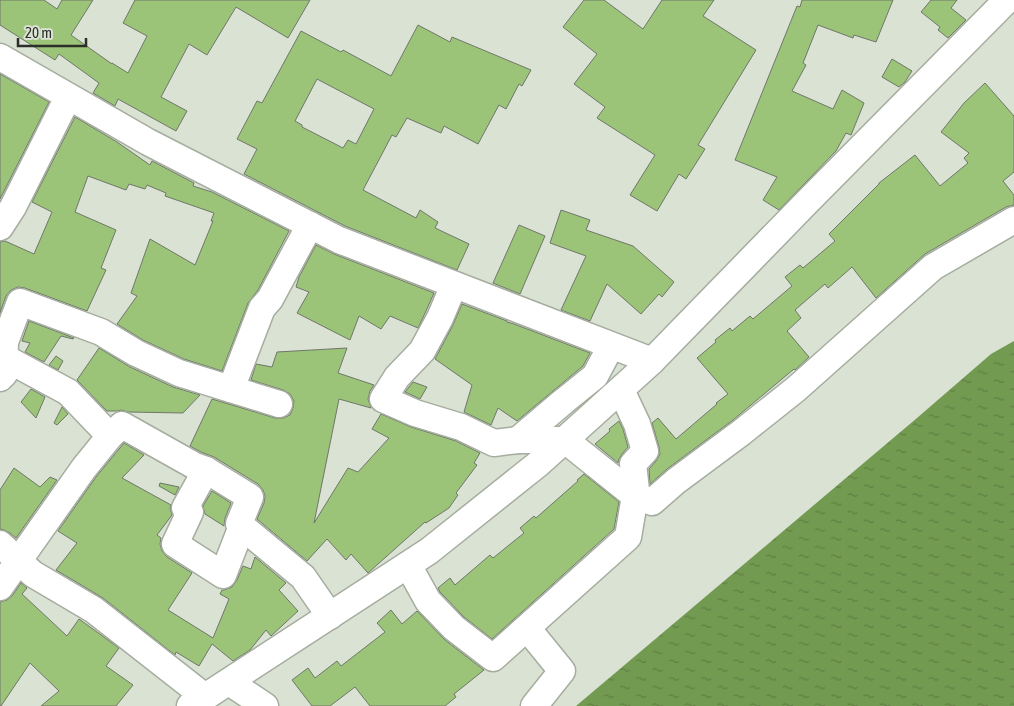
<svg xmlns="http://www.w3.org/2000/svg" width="1014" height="706" font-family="'Asap Condensed',sans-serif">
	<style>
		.water { fill: url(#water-ripples) }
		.building { fill: #9bc479; stroke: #6f776a; fill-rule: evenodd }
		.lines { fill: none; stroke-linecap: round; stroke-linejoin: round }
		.street-casing { stroke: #a5ad9f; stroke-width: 29 }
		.street { stroke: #fff; stroke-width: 26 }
	</style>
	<defs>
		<pattern id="water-ripples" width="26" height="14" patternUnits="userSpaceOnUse" patternTransform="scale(1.25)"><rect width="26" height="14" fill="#739a51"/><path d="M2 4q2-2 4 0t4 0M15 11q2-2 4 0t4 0" fill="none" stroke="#5f7e43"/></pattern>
	</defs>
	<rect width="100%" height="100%" fill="#dae2d4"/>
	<path class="water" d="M1014 341V706H576L917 418 991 354Z"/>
	<g class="building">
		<path d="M0 0H44L57 9 62 0H93L71 35 112 64V63L128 73 147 36 123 23 135 0H310L288 38 236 7 207 55 189 44 161 97 187 111 176 131 118 99 115 106 93 93 99 83 59 54 55 60 0 25Z"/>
		<path d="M584 0H604L643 29 662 0H714L703 16 756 50 698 145 705 149 686 179 679 174 657 211 630 195 655 155 597 118 605 107 574 84 597 54 563 27Z"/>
		<path d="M802 0H893L876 42 854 35 853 38 818 25 803 63 806 65 792 91 833 109 842 90 864 103 851 135 846 133 836 151 779 210 763 200 777 177 735 160 797 6 800 7Z"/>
		<path d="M931 0H957L951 8 966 20 948 38 938 30 940 27 921 12Z"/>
		<path d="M418 25 450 42 452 37 531 70 522 86 519 84 506 109 499 105 478 144 444 126 441 133 407 118 396 137 392 135 363 190 416 218 420 210 438 222 435 228 469 244 457 270 345 226 244 174 257 149 237 139 257 101 262 103 301 31 341 52 343 50 391 76ZM317 79 374 109 356 144 348 140 343 148 302 127V125L295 121Z"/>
		<path d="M892 59 912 71 905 82 899 87 882 77Z"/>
		<path d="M0 74 49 102 0 199Z"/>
		<path d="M985 83 1014 116V172L1003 181 1014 195V205L1006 207 925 254 876 298 852 267 828 288 825 284 795 310 801 318 787 331 809 357 795 370 794 369 733 420 667 469 650 484 649 469 656 461 660 454 659 447 652 423 658 418 676 439 717 404 716 403 728 394 697 358 716 342 715 340 730 328 732 331 750 316 753 319 792 286 785 277 800 265 803 268 835 241 829 234 879 184V183L915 155 940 186 968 163 964 158 969 153 941 132 964 103Z"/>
		<path d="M75 117 117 142 150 165 152 161 194 183 193 186 212 192 289 231 258 290 248 303 222 371 184 359 143 340 117 324 137 296 131 293 150 239 195 265 213 221H211L214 213 165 196 166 193 147 185 145 189 129 184 126 190 88 176 75 212 116 230 101 268 106 270 87 311 25 288 18 287 11 290 6 296 0 313V242L5 241 34 254 52 212 32 202Z"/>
		<path d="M561 210 590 220 586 230 633 246 674 282 662 297 659 294 641 314 607 284 590 321 561 310 586 256 550 243Z"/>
		<path d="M519 225 545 236 520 294 493 283Z"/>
		<path d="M316 245 334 254 434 293 426 311 418 328 390 316 381 329 359 316 350 340 297 313 309 292 296 287 299 277Z"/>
		<path d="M462 304 507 321V322L514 324 590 353 583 366 517 421 498 408 491 425 464 412 472 385 435 359 453 325Z"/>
		<path d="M29 321 74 338 73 339 61 336 44 362 25 352 30 343 22 341Z"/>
		<path d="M99 348 130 367 173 387 200 395 183 413 128 412 121 410 118 411H107L77 380Z"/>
		<path d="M347 348 338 373 374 385 370 391 368 399 371 408 339 399 314 523 348 468 358 472 389 438 372 429 381 414 411 427 456 441 480 453 474 463 477 465 456 493 458 495 449 508 426 523 425 522 368 573 351 554 346 560 327 539 307 561 257 519 264 503 265 496 263 490 258 484 214 457 201 452 190 446 212 399 275 418H283L290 415 293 408 294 401 290 394 283 390 251 380 256 364 272 367 277 352Z"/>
		<path d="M56 356 63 361 58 370 49 365Z"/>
		<path d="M413 382 427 387 420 399 405 392Z"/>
		<path d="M31 389 45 397 36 418 21 402Z"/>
		<path d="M62 407 68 414 57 425 54 423Z"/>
		<path d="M619 421 623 429 628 447 622 454 619 459 618 463 595 444 610 431 609 429Z"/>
		<path d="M124 443 144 455 122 478 171 505 170 508 172 515 157 535 161 538 160 544 162 551 167 557 192 573 168 610 213 638 229 599 220 594 222 590H224L232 587 237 580 243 566 251 569 255 557 286 583 279 590 298 611 271 636 266 630 250 650 233 661 212 644 199 666 176 652 175 655 103 598 56 570 77 543 58 531 96 477Z"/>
		<path d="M14 468 40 487 50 477 57 480 16 538 10 533 4 530 0 529V490Z"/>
		<path d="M584 474 619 502 614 529 492 639 464 617 440 592 438 588 450 578 455 585 490 555 493 558 524 533 520 528 534 516 536 518 578 481 577 480Z"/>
		<path d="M160 483 179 487 175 495 159 486Z"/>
		<path d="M212 491 231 503 225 518 224 526 205 514 203 506Z"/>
		<path d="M21 583 27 588 22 594 67 636 79 619 119 648 106 666 133 685 116 706H41L59 691 30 663 1 706H0V602L7 600 12 596Z"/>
		<path d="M391 610 402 624 417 611 445 640 484 670 454 694 456 697 445 706H370L355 687 330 706H312L292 680 308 668 315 678 337 661 341 666 385 632 377 623Z"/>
	</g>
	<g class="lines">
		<defs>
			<g id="street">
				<path d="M0 57 148 142 339 240 652 361"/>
				<path d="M0 227 13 207 68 97"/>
				<path d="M454 285 440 318 422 351 397 377 383 399 415 413 461 427 494 443 518 440H565L635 496 652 502 676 481 742 432 796 389 933 267 1014 220"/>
				<path d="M0 357 5 358 68 392 110 436 84 468 0 587"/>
				<path d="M0 378 4 374 5 342 20 302 101 332 136 353 179 373 279 404"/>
				<path d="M231 389 262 308 270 299 310 225"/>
				<path d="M110 436 122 425 195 466 206 470 250 497 239 524 303 577 330 616"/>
				<path d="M518 440 564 401 595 376 611 346"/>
				<path d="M206 470 185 508 190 512 175 544 223 575 242 526"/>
				<path d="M0 544 33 574 94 610 205 697"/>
				<path d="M408 565 428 601 454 628 493 658 628 537 636 490 633 464 645 451 637 424 621 390"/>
				<path d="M527 628 562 671 534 706"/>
				<path d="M229 682 265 706"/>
				<path d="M190 706 205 697 429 551 538 464 652 361 808 201 1007 0"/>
			</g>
		</defs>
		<use href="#street" class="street-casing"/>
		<use href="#street" class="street"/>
	</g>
	<path d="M18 38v8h68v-8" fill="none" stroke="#2b2e29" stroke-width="2.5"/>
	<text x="25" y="38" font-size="15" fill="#2b2e29" stroke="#dae2d4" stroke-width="4" paint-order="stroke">20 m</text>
</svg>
